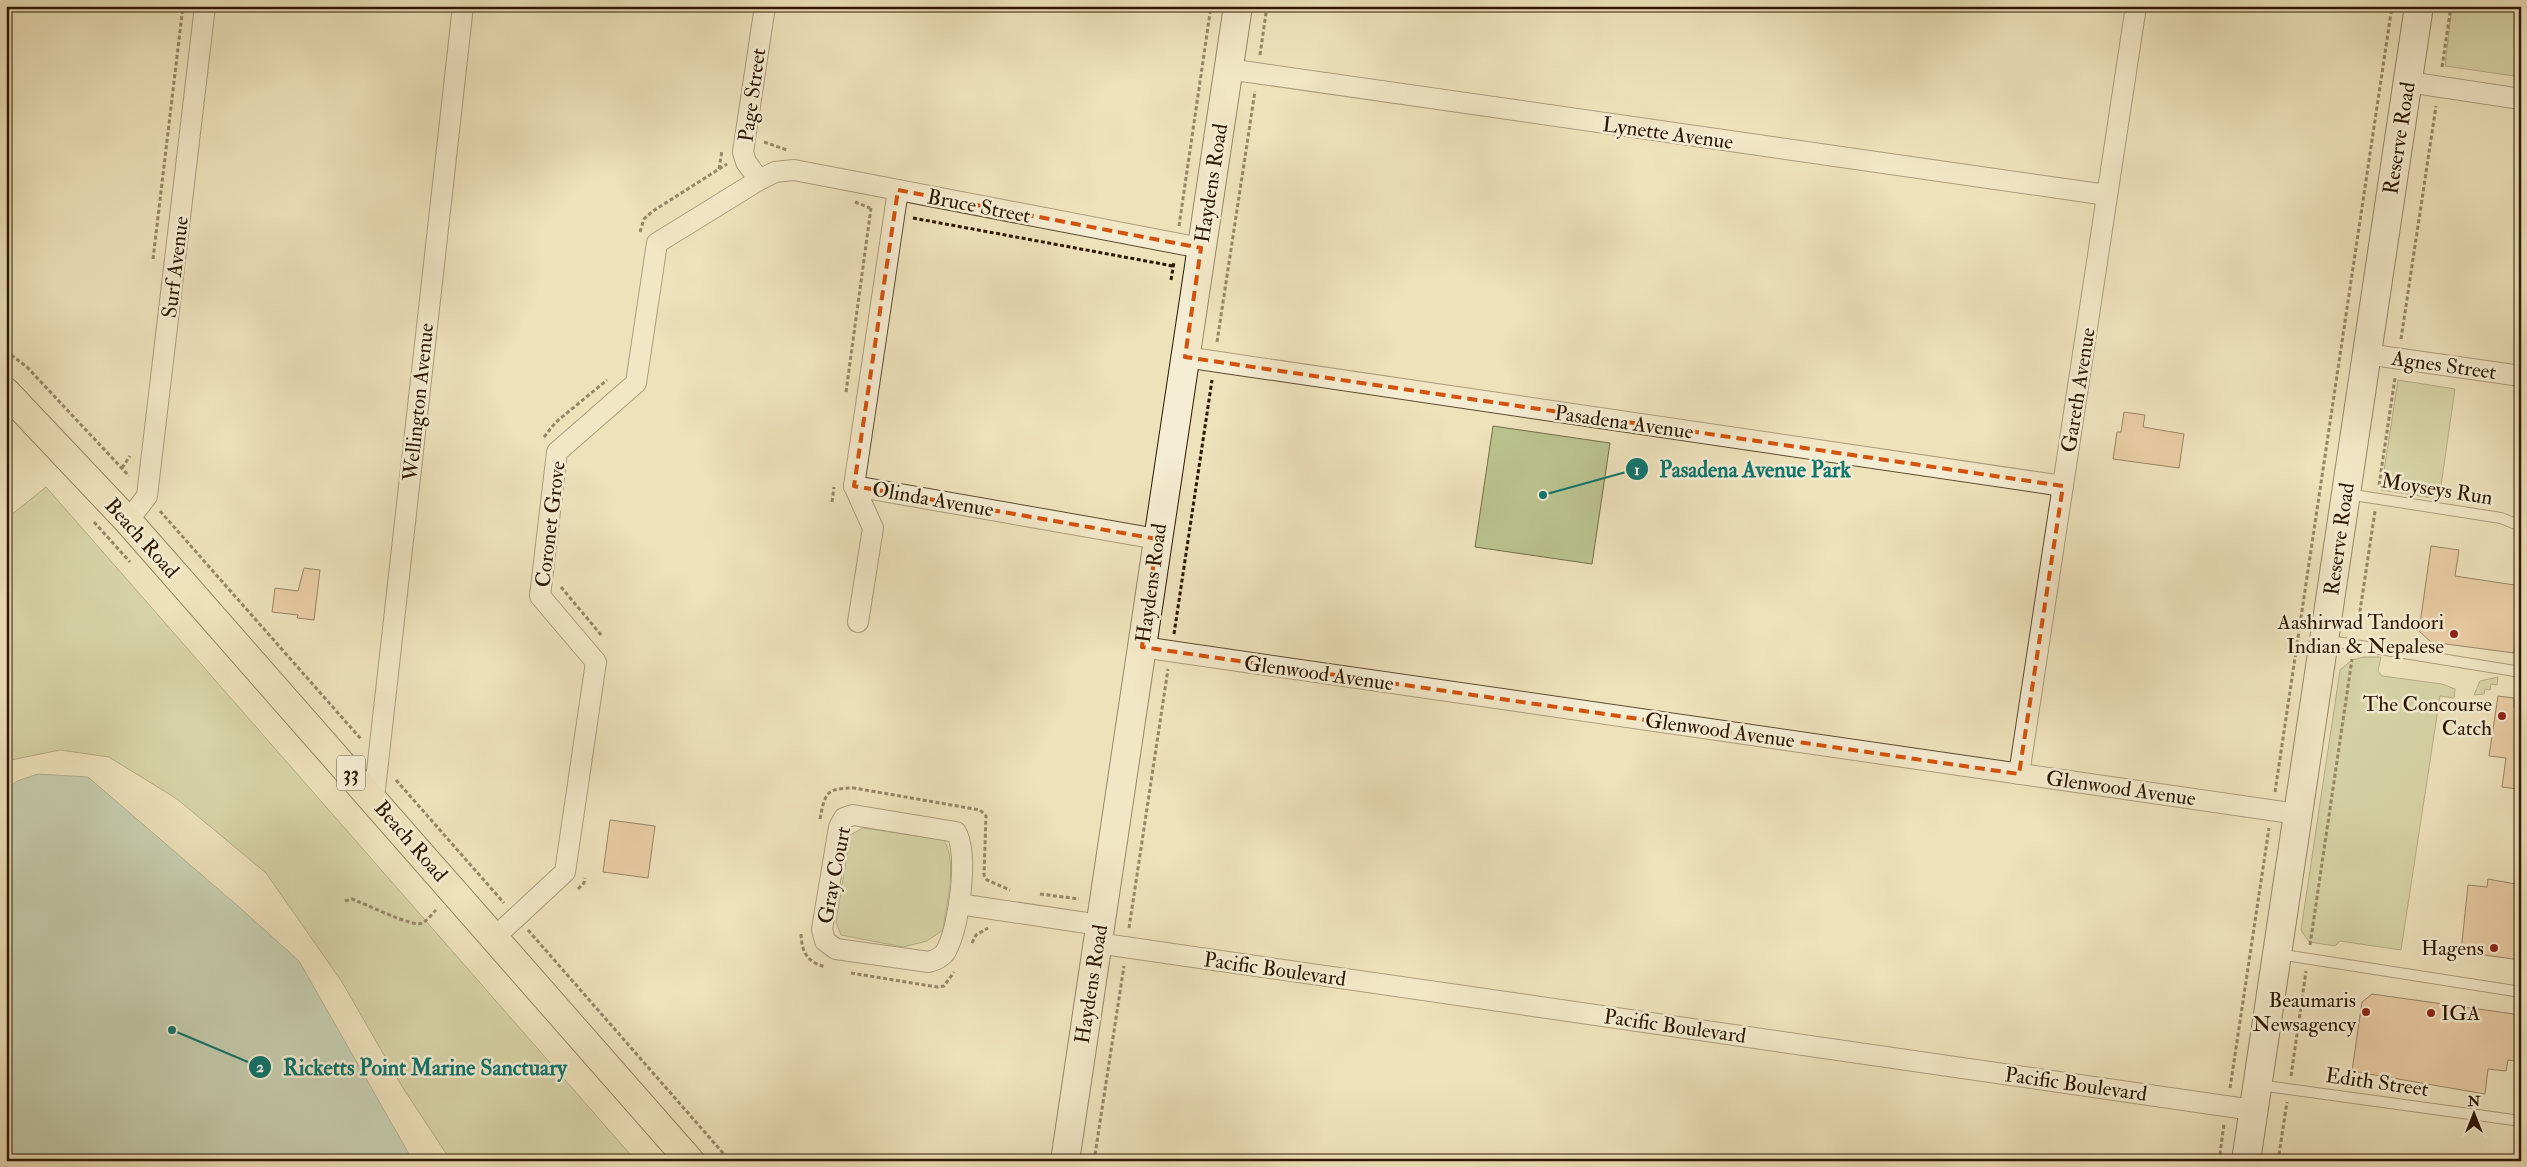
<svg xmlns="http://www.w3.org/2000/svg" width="2527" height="1167" font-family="'IM FELL Double Pica',serif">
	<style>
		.green { fill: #bac38f; stroke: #746e48 }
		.water { fill: #9abead; stroke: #6e7c68 }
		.building { fill: #e4b38b; stroke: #2d1800 }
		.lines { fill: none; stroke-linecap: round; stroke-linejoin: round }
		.lane-casing { stroke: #5d4a2f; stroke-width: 12 }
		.street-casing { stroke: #5d4a2f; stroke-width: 22 }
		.secondary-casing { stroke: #2d1800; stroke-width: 30 }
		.primary-casing { stroke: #2d1800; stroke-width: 30 }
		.path { stroke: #2d1800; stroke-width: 3; stroke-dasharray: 4 2.5; stroke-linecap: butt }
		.lane { stroke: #f4ecd3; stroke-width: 10 }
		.street { stroke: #f4ecd3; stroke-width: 20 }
		.secondary { stroke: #f4ecd3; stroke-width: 28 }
		.primary { stroke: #eee2bb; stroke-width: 28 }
		.marked { fill: none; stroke: #d5520b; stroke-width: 4; stroke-dasharray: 10 6; stroke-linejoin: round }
		.poi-dot { fill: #8f2418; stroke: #f4ecd3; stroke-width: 2 }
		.labels { text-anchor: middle; stroke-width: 5; stroke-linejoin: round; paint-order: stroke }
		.shield { fill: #f4ecd3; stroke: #69583f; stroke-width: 1 }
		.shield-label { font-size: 20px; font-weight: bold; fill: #2d1800 }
		.street-label { font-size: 21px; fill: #2d1800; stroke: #f4ecd3 }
		.poi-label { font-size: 21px; fill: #2d1800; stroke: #f4ecd3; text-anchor: end }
		.leader { fill: none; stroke: #0f766e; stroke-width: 2 }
		.callout-dot { fill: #0f766e; stroke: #f4ecd3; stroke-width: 2 }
		.mark-label { font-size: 15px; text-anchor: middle; font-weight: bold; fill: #fff }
		.callout-label { font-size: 22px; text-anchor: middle; font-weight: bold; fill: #0f766e; stroke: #f4ecd3; stroke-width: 5; stroke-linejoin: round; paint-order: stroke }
	</style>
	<rect width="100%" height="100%" fill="#eee2bb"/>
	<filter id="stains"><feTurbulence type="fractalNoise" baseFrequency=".004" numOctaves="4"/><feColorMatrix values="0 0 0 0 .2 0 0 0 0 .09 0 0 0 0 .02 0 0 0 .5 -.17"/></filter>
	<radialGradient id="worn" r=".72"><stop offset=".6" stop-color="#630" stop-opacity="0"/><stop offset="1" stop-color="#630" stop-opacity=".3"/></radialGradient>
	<g class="green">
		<path d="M2452 6H2521V77L2445 66Z"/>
		<path d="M2398 380 2455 389 2439 499 2381 490Z"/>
		<path d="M1493 426 1610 443 1592 564 1475 547Z"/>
		<path d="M46 487 636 1161H451L403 1088 342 982 266 873 177 799 109 757 60 750 6 761V519Z"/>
		<path d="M2364 657H2381L2378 671 2382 676 2442 684 2455 689 2454 698 2440 696 2401 950 2340 941 2335 946 2309 942 2301 930 2340 670 2352 660Z"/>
		<path d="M2498 677 2497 685 2491 684 2490 690 2485 689 2484 694 2474 695 2480 681Z"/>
		<path d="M863 828 944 840C958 865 946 902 943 930L927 941 903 947 841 935 836 922 850 835Z"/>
	</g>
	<path class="water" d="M38 774 88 777 239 907 299 961 413 1161H6V790L17 781Z"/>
	<g class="building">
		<path d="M2124 412 2145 415 2143 427 2184 434 2179 468 2113 459 2117 432H2121Z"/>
		<path d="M2431 546 2459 550 2455 576 2521 586V637H2517L2514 653 2431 642 2419 631Z"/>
		<path d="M304 568 320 570 314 620 297 618 298 615 272 612 275 588 298 591Z"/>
		<path d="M2498 696 2514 698V707H2521V780H2518L2517 789 2502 787 2506 758 2489 756Z"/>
		<path d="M610 820 655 826 648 878 603 872Z"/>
		<path d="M2488 879 2521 885V960L2461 952 2468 885 2487 887Z"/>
		<path d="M2372 994 2521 1015V1062L2508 1060 2506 1071 2488 1069 2485 1094 2352 1071 2362 1002Z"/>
	</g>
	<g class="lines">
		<defs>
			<g id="lane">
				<path d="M2347 494 2501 518 2521 526"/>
				<path d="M2324 640 2521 672"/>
				<path d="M2278 954 2521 992"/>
				<path d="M2259 1085 2521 1121"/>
			</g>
			<g id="street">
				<path d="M1228 69 2107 195"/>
				<path d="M2408 82 2521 99"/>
				<path d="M759 180 746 162 743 152 765 6"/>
				<path d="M2366 354 2521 376"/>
				<path d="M1185 357 2063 486"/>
				<path d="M854 486 1157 539"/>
				<path d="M854 486 898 190"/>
				<path d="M854 486 873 528 858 622"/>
				<path d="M128 521 147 496 205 6"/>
				<path d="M1142 647 2298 814"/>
				<path d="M2019 774 2136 6"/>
				<path d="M374 798 463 6"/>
				<path d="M853 815 956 832C969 854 959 925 947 949 944 956 936 960 929 962L836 949 825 941 822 929 839 827 844 818Z"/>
				<path d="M959 904 1100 925"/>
				<path d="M495 937 565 872 596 662 540 596 557 452 636 383 657 243 759 180 775 172 794 170 1201 248"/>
				<path d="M1097 943 2253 1110"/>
			</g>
			<g id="secondary">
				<path d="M1065 1161 1238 6"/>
				<path d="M2246 1161 2419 6"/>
			</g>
			<path id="primary" d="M6 392 128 521 690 1161"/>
		</defs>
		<use href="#lane" class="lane-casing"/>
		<use href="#street" class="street-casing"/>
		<use href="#secondary" class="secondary-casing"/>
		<use href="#primary" class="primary-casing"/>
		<g class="path">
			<path d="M1260 55 1267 6"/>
			<path d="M2442 67 2451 6"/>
			<path d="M764 142 787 150"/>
			<path d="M719 169 722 150"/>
			<path d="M855 202 870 208"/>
			<path d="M913 218 1173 266"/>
			<path d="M1179 226 1211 6"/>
			<path d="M640 232 644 219 653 211 727 164"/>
			<path d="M153 259 183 6"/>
			<path d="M1171 280 1174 262"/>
			<path d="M2401 339 2436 106"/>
			<path d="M1217 342 1255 91"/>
			<path d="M6 351 27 367 129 476"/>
			<path d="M846 392 871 208"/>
			<path d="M544 437 556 422 607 380"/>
			<path d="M122 468 130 456"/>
			<path d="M2379 485 2395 378"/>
			<path d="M832 502 834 487"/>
			<path d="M160 511 361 739"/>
			<path d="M94 522 130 562"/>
			<path d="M561 587 602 636"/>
			<path d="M2357 631 2375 511"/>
			<path d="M1174 634 1212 380"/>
			<path d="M396 780 504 903"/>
			<path d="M2275 792 2392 6"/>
			<path d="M820 819C825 793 826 788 854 788L980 810 986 816 984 875 987 880 1010 890"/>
			<path d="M578 889 584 883 585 878"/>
			<path d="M1040 894 1079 899"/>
			<path d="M345 901 352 899C364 903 413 928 422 923 427 921 432 914 436 910"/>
			<path d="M1129 928 1168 669"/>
			<path d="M528 930 730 1161"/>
			<path d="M801 934C802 953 807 962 826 967"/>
			<path d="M972 943 976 935 988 928"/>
			<path d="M2310 945 2352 659"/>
			<path d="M851 973 937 987 944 986 954 972"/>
			<path d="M2291 1076 2306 971"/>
			<path d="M2230 1088 2269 828"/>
			<path d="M1094 1161 1124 966"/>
			<path d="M2219 1161 2224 1124"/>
			<path d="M2278 1161 2287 1102"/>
		</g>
		<use href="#lane" class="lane"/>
		<use href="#street" class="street"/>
		<use href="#secondary" class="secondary"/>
		<use href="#primary" class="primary"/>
	</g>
	<path d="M0 0H2527V1167H0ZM898 190 1201 248 1185 357 2063 486 2019 774 1142 647 1157 539 854 486Z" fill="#eee2bb" fill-opacity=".55" fill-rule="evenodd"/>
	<path class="marked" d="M898 190 1201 248 1185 357 2063 486 2019 774 1142 647 1157 539 854 486Z"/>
	<g class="poi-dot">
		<circle cx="2454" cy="634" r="5"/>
		<circle cx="2502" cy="716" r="5"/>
		<circle cx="2494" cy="948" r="5"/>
		<circle cx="2366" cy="1012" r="5"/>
		<circle cx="2431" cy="1013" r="5"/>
	</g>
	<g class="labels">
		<rect class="shield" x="337" y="755.5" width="28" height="35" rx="4"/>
		<g class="shield-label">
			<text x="351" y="780">33</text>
		</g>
		<g class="street-label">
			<text transform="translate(752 95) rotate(-82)" y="7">Page Street</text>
			<text transform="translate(1668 133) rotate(8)" y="7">Lynette Avenue</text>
			<text transform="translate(2399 138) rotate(-81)" y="7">Reserve Road</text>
			<text transform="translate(1211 183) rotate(-81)" y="7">Haydens Road</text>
			<text transform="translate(979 206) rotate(11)" y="7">Bruce Street</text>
			<text transform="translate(175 267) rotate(-83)" y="7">Surf Avenue</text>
			<text transform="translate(2444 365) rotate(8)" y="7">Agnes Street</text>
			<text transform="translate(2078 390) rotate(-81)" y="7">Gareth Avenue</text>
			<text transform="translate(418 402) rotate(-84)" y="7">Wellington Avenue</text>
			<text transform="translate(1624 422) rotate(8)" y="7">Pasadena Avenue</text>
			<text transform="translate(2437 489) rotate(9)" y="7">Moyseys Run</text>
			<text transform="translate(933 499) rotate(10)" y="7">Olinda Avenue</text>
			<text transform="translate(550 524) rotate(-83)" y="7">Coronet Grove</text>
			<text transform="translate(142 538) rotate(48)" y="7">Beach Road</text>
			<text transform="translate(2339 539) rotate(-82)" y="7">Reserve Road</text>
			<text transform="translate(1151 583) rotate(-82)" y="7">Haydens Road</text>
			<text transform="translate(1319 673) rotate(8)" y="7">Glenwood Avenue</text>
			<text transform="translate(1720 730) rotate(8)" y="7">Glenwood Avenue</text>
			<text transform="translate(2121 788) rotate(8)" y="7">Glenwood Avenue</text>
			<text transform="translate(411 841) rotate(49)" y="7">Beach Road</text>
			<text transform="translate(834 875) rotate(-79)" y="7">Gray Court</text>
			<text transform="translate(1275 969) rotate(8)" y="7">Pacific Boulevard</text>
			<text transform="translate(1091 984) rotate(-81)" y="7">Haydens Road</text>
			<text transform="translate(1675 1026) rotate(8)" y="7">Pacific Boulevard</text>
			<text transform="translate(2377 1082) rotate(8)" y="7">Edith Street</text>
			<text transform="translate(2076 1084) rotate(8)" y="7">Pacific Boulevard</text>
		</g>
		<g class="poi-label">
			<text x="2444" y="629">Aashirwad Tandoori<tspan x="2444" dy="24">Indian &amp; Nepalese</tspan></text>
			<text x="2492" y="711">The Concourse<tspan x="2492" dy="24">Catch</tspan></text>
			<text x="2484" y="955">Hagens</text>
			<text x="2356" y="1007">Beaumaris<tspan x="2356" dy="24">Newsagency</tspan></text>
			<text x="2441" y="1020" text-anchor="start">IGA</text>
		</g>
	</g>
	<path class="leader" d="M1543 495L1637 469M172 1030L260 1067"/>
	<g class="callout-dot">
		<circle cx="1543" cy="495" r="5"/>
		<circle cx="172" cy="1030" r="5"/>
		<circle cx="1637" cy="469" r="12"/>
		<circle cx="260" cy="1067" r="12"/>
	</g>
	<g class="mark-label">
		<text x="1637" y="475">1</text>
		<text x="260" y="1072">2</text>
	</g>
	<g class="callout-label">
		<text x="1755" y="477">Pasadena Avenue Park</text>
		<text x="425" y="1075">Ricketts Point Marine Sanctuary</text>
	</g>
	<rect width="2527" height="1167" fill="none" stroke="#eee2bb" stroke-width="25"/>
	<rect x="8" y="8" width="2512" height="1152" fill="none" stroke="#2d1800" stroke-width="2.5"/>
	<rect x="12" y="12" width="2502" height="1142" fill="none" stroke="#2d1800"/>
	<g transform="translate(2474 1114)" stroke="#f4ecd3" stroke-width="4" paint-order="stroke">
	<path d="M0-4L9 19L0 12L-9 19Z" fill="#2d1800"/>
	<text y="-8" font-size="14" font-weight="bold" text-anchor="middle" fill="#2d1800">N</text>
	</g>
	<rect width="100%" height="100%" filter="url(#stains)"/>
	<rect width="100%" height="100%" fill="url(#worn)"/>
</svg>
